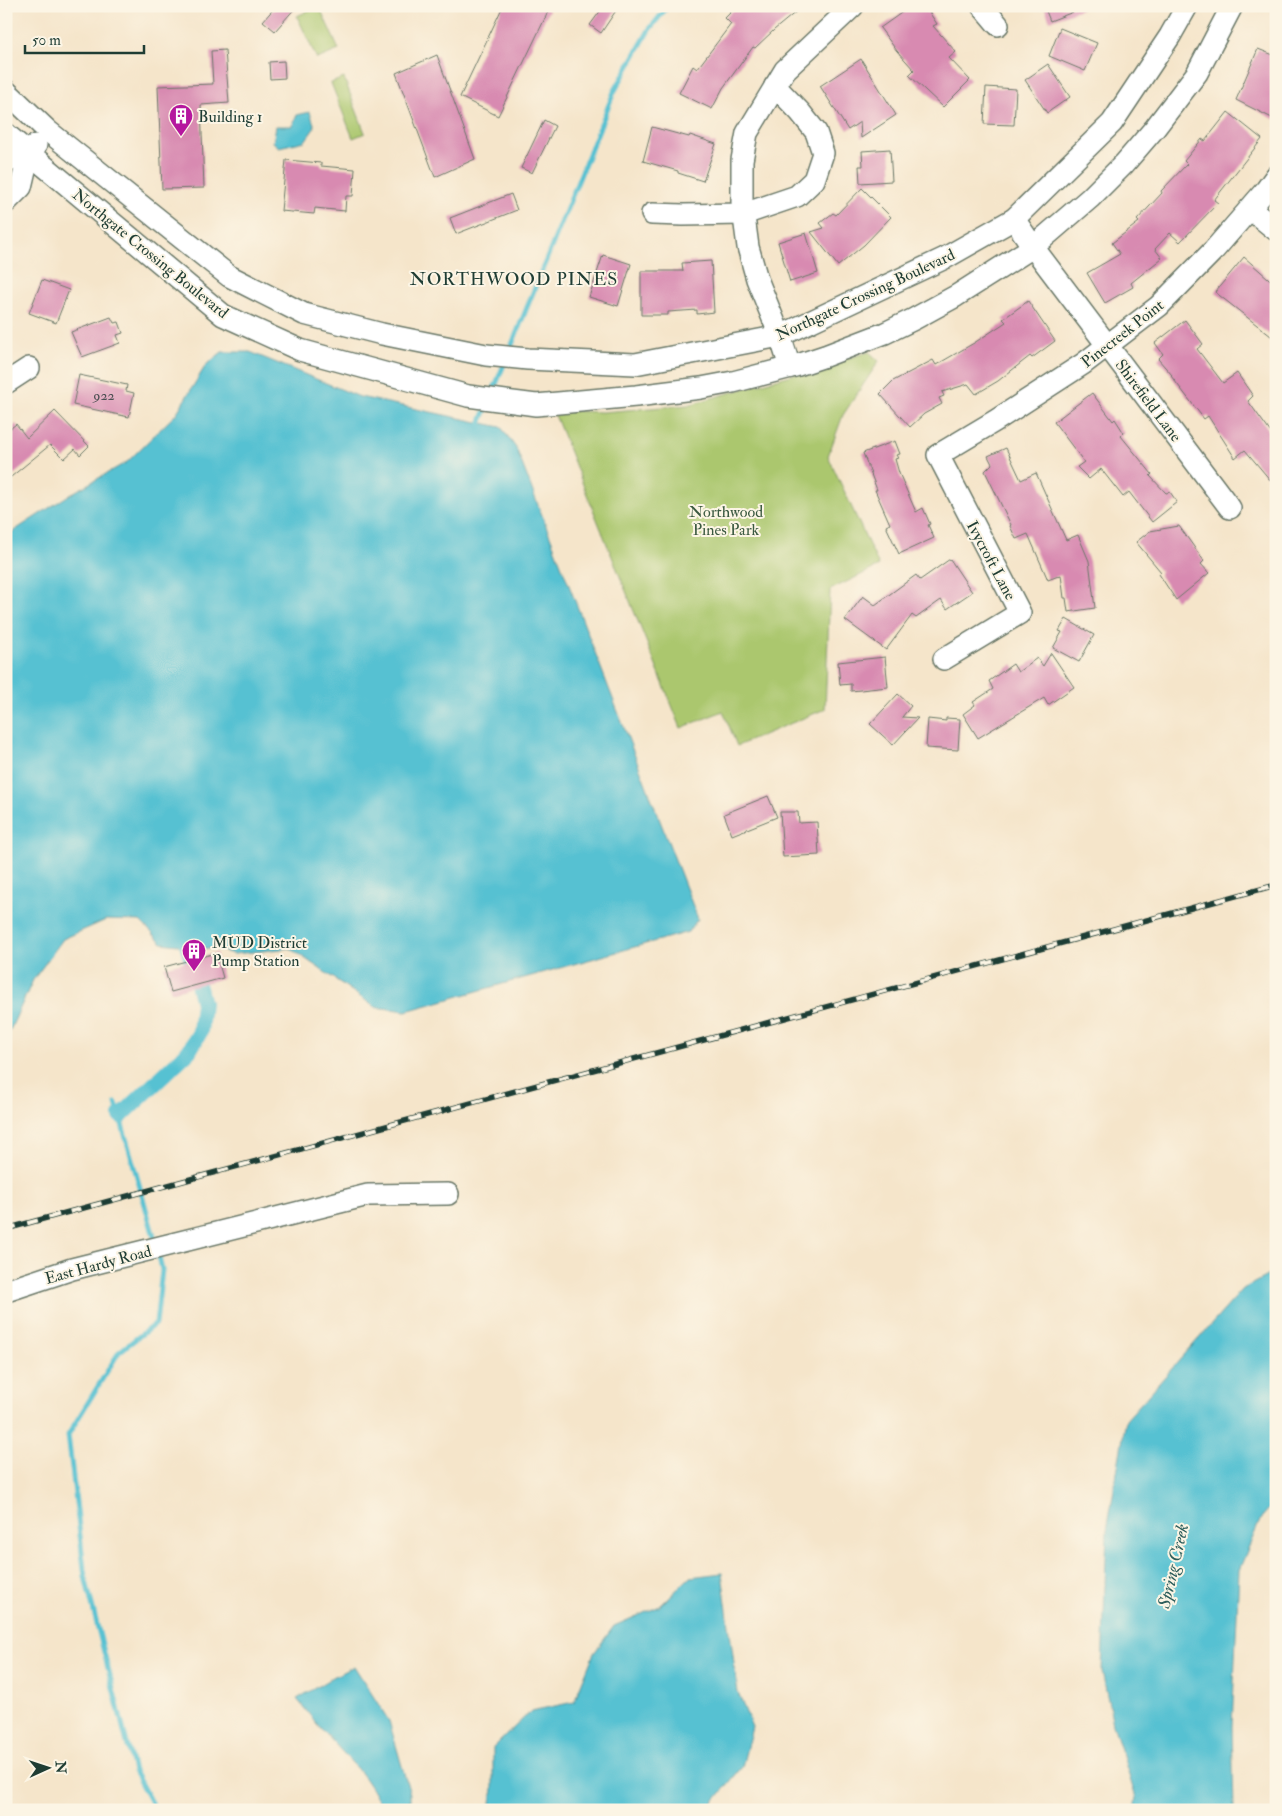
<svg xmlns="http://www.w3.org/2000/svg" width="1282" height="1816" font-family="'IM FELL Double Pica',serif">
	<style>
		.green { fill: #abc76e; stroke: #658251 }
		.water { fill: #56c1d2; stroke: #3a7f83 }
		.lines { fill: none; stroke-linecap: round; stroke-linejoin: round }
		.stream { stroke: #56c1d2; stroke-width: 5 }
		.canal { stroke: #56c1d2; stroke-width: 16 }
		.building { fill: #d88ab1 }
		.minor-casing { stroke: #6a7868; stroke-width: 24 }
		.minor { stroke: #fff; stroke-width: 21 }
		.rail-casing { stroke: #1f3d34; stroke-width: 5.5 }
		.rail { stroke: #fcf5e5; stroke-width: 4; stroke-dasharray: 11; stroke-linecap: butt }
		.labels { text-anchor: middle; stroke-width: 4; stroke-linejoin: round; paint-order: stroke }
		.number-label { font-size: 14px; fill: #4d5053 }
		.poi-label { font-size: 16px; fill: #1f3d34; stroke: #fcf5e5; text-anchor: start }
		.street-label { font-size: 16px; fill: #1f3d34; stroke: #fcf5e5 }
		.park-label { font-size: 16px; fill: #3b5940; stroke: #fcf5e5 }
		.neighbourhood-label { font-size: 18px; letter-spacing: 1px; fill: #1f3d34; stroke: #fcf5e5 }
		.water-label { font-size: 18px; font-style: italic; fill: #2d5e5c; stroke: #fcf5e5 }
	</style>
	<rect width="100%" height="100%" fill="#fcf5e5"/>
	<filter id="ink" filterUnits="userSpaceOnUse"><feTurbulence type="fractalNoise" baseFrequency=".02" numOctaves="2"/><feDisplacementMap in="SourceGraphic" scale="10" xChannelSelector="R" yChannelSelector="G"/><feConvolveMatrix kernelMatrix="1 2 1 2 8 2 1 2 1" color-interpolation-filters="sRGB"/></filter>
	<filter id="wash" filterUnits="userSpaceOnUse"><feTurbulence type="fractalNoise" baseFrequency=".0096" numOctaves="4" result="noise"/><feDisplacementMap in="SourceGraphic" scale="20" xChannelSelector="R" yChannelSelector="G"/><feGaussianBlur stdDeviation="1.12" result="paint"/><feColorMatrix in="noise" values="0 0 0 0 0 0 0 0 0 0 0 0 0 0 0 0 0 1.4 0 .05"/><feComposite in="paint" operator="in"/></filter>
	<g filter="url(#wash)">
		<rect width="100%" height="100%" fill="#f5e5ca"/>
		<g class="green">
			<path d="M319 6 339 50 317 59 297 16Z"/>
			<path d="M344 78 365 133 353 138 331 83Z"/>
			<path d="M869 352 879 361 843 415 828 456 879 566 830 590 825 709 737 746 723 711 681 728 553 410 602 412 688 405Z"/>
		</g>
		<g class="water">
			<path d="M310 112 315 127 305 141 279 147 273 142 276 126H292L297 115Z"/>
			<path d="M222 352H250L360 397 501 427 516 448 698 919 688 932 406 1011 375 1007 290 948 234 954 219 950 162 943 140 921 106 920 63 939 33 980 6 1039V536L69 495 127 462 176 414 206 365Z"/>
			<path d="M1276 1271V1501L1261 1518 1239 1570 1232 1726 1234 1810H1134L1136 1798 1113 1724 1102 1671 1107 1530 1126 1420 1243 1289Z"/>
			<path d="M722 1573 738 1693 752 1727 742 1767 707 1810H490L493 1789V1748L531 1711 574 1702 594 1653 614 1626 660 1606 690 1577Z"/>
			<path d="M354 1666 389 1721 410 1794V1810H382C371 1780 347 1758 327 1735 316 1724 307 1711 297 1699L333 1677Z"/>
		</g>
		<g class="lines">
			<g class="stream">
				<path d="M509 352 614 92 649 30 668 6"/>
				<path d="M492 394 505 362"/>
				<path d="M478 429 488 404"/>
				<path d="M116 1103 156 1244"/>
				<path d="M155 1810 134 1771 85 1577 68 1435 119 1352 156 1323 162 1270 158 1252"/>
			</g>
			<path class="canal" d="M121 1116 189 1051 200 1032 203 1003 182 925"/>
		</g>
		<g id="blocks">
			<g class="building">
				<path d="M276 6H297L275 31 263 21Z"/>
				<path d="M503 6H542L549 10 498 116 460 97Z"/>
				<path d="M604 6H619L601 33 590 25Z"/>
				<path d="M737 6H803L774 30 755 48 753 47 723 88 712 109 679 93 693 66 697 69 731 24 725 18Z"/>
				<path d="M911 6H925L937 24 933 26 956 52 949 58 970 80 943 107 909 75 914 70 897 51 880 28Z"/>
				<path d="M1044 6H1086V7L1050 21Z"/>
				<path d="M1060 28 1097 43 1085 71 1049 56Z"/>
				<path d="M1258 49 1276 56V120L1236 100Z"/>
				<path d="M225 50 229 103 201 105 204 188 162 189 158 86 213 84 211 51Z"/>
				<path d="M437 55 475 159 435 177 396 73Z"/>
				<path d="M861 59 896 115 861 138 860 122 848 130 820 86Z"/>
				<path d="M284 61 285 78 270 79 269 62Z"/>
				<path d="M1048 64 1070 97 1047 113 1025 80Z"/>
				<path d="M986 87 1016 89 1014 125 984 124Z"/>
				<path d="M1228 112 1262 139 1214 200 1218 203 1180 242 1170 233 1155 249 1162 258 1131 283 1133 287 1105 303 1087 273 1120 254 1112 243 1139 222 1137 220 1162 193 1161 191 1187 164 1184 161 1202 139 1205 141Z"/>
				<path d="M544 120 555 126 532 173 521 168Z"/>
				<path d="M652 127 689 137 690 135 716 144 703 181 678 173V171L643 161Z"/>
				<path d="M890 149 892 181 860 183 859 166H863L862 151Z"/>
				<path d="M286 160 321 163V166L355 169 353 196H346L345 211 315 208 314 214 281 211Z"/>
				<path d="M862 188 891 217 864 245 838 266 811 232 824 228 820 223 833 213 836 215Z"/>
				<path d="M511 194 517 210 456 234 450 218Z"/>
				<path d="M806 233 818 273 790 282 778 242Z"/>
				<path d="M603 255 631 264 618 306 589 297Z"/>
				<path d="M1244 257 1276 285V340L1215 292Z"/>
				<path d="M711 261 714 312 697 314V310L668 312V315H641V271H683L682 263Z"/>
				<path d="M42 280 69 290 56 323 29 313Z"/>
				<path d="M1028 301 1055 341 1032 358 1030 356 998 381 976 394 968 384 942 392 944 396 939 398 942 404 924 414 910 427 880 394 893 381 933 360 936 365 974 343 1006 322 1003 319Z"/>
				<path d="M111 317 114 323 119 322 123 333 117 335 120 343 82 357 71 332Z"/>
				<path d="M1185 320 1203 344 1197 349 1223 383 1237 373 1253 396 1248 401 1276 440V487L1245 450 1235 458 1208 416 1204 419 1171 376 1172 375 1158 359 1163 354 1155 343Z"/>
				<path d="M79 375 127 385 126 391 134 393 129 417 73 405Z"/>
				<path d="M1092 393 1113 421 1115 419 1124 433 1121 436 1152 474 1150 476 1166 493 1170 492 1177 502 1152 522 1129 492 1123 497 1101 469 1089 479 1077 467 1084 462 1054 422Z"/>
				<path d="M55 411 89 446 80 455 75 449 64 459 50 445 6 481V432L16 424 27 438Z"/>
				<path d="M895 441 900 454 896 455 898 458 895 459 899 473 916 512 923 508 930 524 928 525 934 538 899 554 886 526 890 524 875 490H877L863 453Z"/>
				<path d="M1006 448 1021 480 1036 473 1066 540 1078 535 1089 561 1095 608 1068 612 1066 598H1064L1061 575 1048 580 1028 534 1016 539 1010 526 1011 525 985 471 992 464 988 456Z"/>
				<path d="M1179 526 1204 561 1201 564 1209 573 1176 600 1159 574 1161 572 1136 542 1150 531Z"/>
				<path d="M950 559 972 592 947 609 941 600 916 618 912 615 886 650 845 620 863 596 875 605 916 575 920 580Z"/>
				<path d="M1066 619 1094 635 1079 662 1053 648 1062 632 1059 631Z"/>
				<path d="M1051 653 1074 687 1048 705 1044 698 978 738 963 714 975 705 973 702 993 689 989 681 1013 664 1018 672 1037 658 1043 666Z"/>
				<path d="M885 657 888 687 851 691V684L840 685 838 662Z"/>
				<path d="M898 694 911 706 902 717 918 718 893 745 870 724Z"/>
				<path d="M946 718 960 719 958 750 926 748 928 719 946 721Z"/>
				<path d="M768 796 777 817 732 835 724 814Z"/>
				<path d="M780 812H798L799 823 817 822 819 855 783 857Z"/>
				<path d="M216 953 223 978 171 992 164 967Z"/>
			</g>
		</g>
	</g>
	<g filter="url(#ink)">
		<use href="#blocks" fill-opacity="0" stroke="#6a7868" stroke-width="1"/>
		<g class="lines">
			<defs>
				<g id="minor">
					<path d="M982 6 998 25"/>
					<path d="M6 91 48 131 229 276 304 314 382 334 486 355 528 359 635 364 780 336 945 258 1014 219 1112 123 1170 36 1187 6"/>
					<path d="M6 134 223 315 300 350 468 396 536 405 636 396 701 388 733 382 795 366 825 356 885 333 914 319 956 296 1033 247 1090 198 1124 164 1155 128 1197 73 1232 6"/>
					<path d="M6 162 29 153 36 145"/>
					<path d="M6 202 21 187 29 153"/>
					<path d="M1250 209 1276 230"/>
					<path d="M652 214 683 215 744 214 797 196 814 180 823 153 816 132 800 112 775 86"/>
					<path d="M1014 219 1033 247 1230 508"/>
					<path d="M790 367 780 336 757 279 748 247 742 202V160L747 133 785 70 853 6"/>
					<path d="M6 383 29 368"/>
					<path d="M944 659 1020 613 938 455 995 421 1083 364 1159 306 1214 250 1266 190 1276 176"/>
					<path d="M6 1291 72 1269 368 1195 448 1194"/>
				</g>
			</defs>
			<use href="#minor" class="minor-casing"/>
			<use href="#minor" class="minor"/>
			<defs>
				<path id="rail" d="M6 1229 1276 885"/>
			</defs>
			<use href="#rail" class="rail-casing"/>
			<use href="#rail" class="rail"/>
		</g>
	</g>
	<defs>
		<symbol id="building-pin" viewBox="-11 -11 22 30"><path d="M0 17L-7.5 6A9.5 9.5 0 1 1 7.5 6Z" fill="#b5179e" stroke="#fcf5e5"/><path d="M-4-6H4V6H1V3H-1V6H-4ZM-2.5-4.3h1.7v1.8h-1.7ZM.8-4.3h1.7v1.8H.8ZM-2.5-1h1.7V.8h-1.7ZM.8-1h1.7V.8H.8Z" fill="#fff"/></symbol>
	</defs>
	<g fill-rule="evenodd">
		<use href="#building-pin" x="167" y="102" width="28" height="38"/>
		<use href="#building-pin" x="180" y="937" width="28" height="38"/>
	</g>
	<g class="labels">
		<g class="number-label">
			<text x="104" y="400">922</text>
		</g>
		<g class="poi-label">
			<text x="198" y="122">Building 1</text>
			<text x="212" y="948">MUD District<tspan x="212" dy="18">Pump Station</tspan></text>
		</g>
		<g class="street-label">
			<text transform="translate(151 253) rotate(39)" y="6">Northgate Crossing Boulevard</text>
			<text transform="translate(865 294) rotate(-25)" y="6">Northgate Crossing Boulevard</text>
			<text transform="translate(1122 333) rotate(-38)" y="6">Pinecreek Point</text>
			<text transform="translate(1149 400) rotate(53)" y="6">Shirefield Lane</text>
			<text transform="translate(992 560) rotate(62)" y="6">Ivycroft Lane</text>
			<text transform="translate(98 1264) rotate(-15)" y="6">East Hardy Road</text>
		</g>
		<g class="park-label">
			<text x="726" y="517">Northwood<tspan x="726" dy="18">Pines Park</tspan></text>
		</g>
		<g class="neighbourhood-label">
			<text x="514" y="285">NORTHWOOD PINES</text>
		</g>
		<g class="water-label">
			<text transform="translate(1173 1566) rotate(-77)" y="6">Spring Creek</text>
		</g>
	</g>
	<rect width="1282" height="1816" fill="none" stroke="#fcf5e5" stroke-width="25"/>
	<g transform="translate(48 1768) rotate(87)" stroke="#fcf5e5" stroke-width="4" paint-order="stroke">
	<path d="M0-4L9 19L0 12L-9 19Z" fill="#1f3d34"/>
	<text y="-8" font-size="14" font-weight="bold" text-anchor="middle" fill="#1f3d34">N</text>
	</g>
	<path d="M25 45v8h119v-8" fill="none" stroke="#1f3d34" stroke-width="2.5"/>
	<text x="32" y="45" font-size="15" fill="#1f3d34" stroke="#fcf5e5" stroke-width="4" paint-order="stroke">50 m</text>
</svg>
